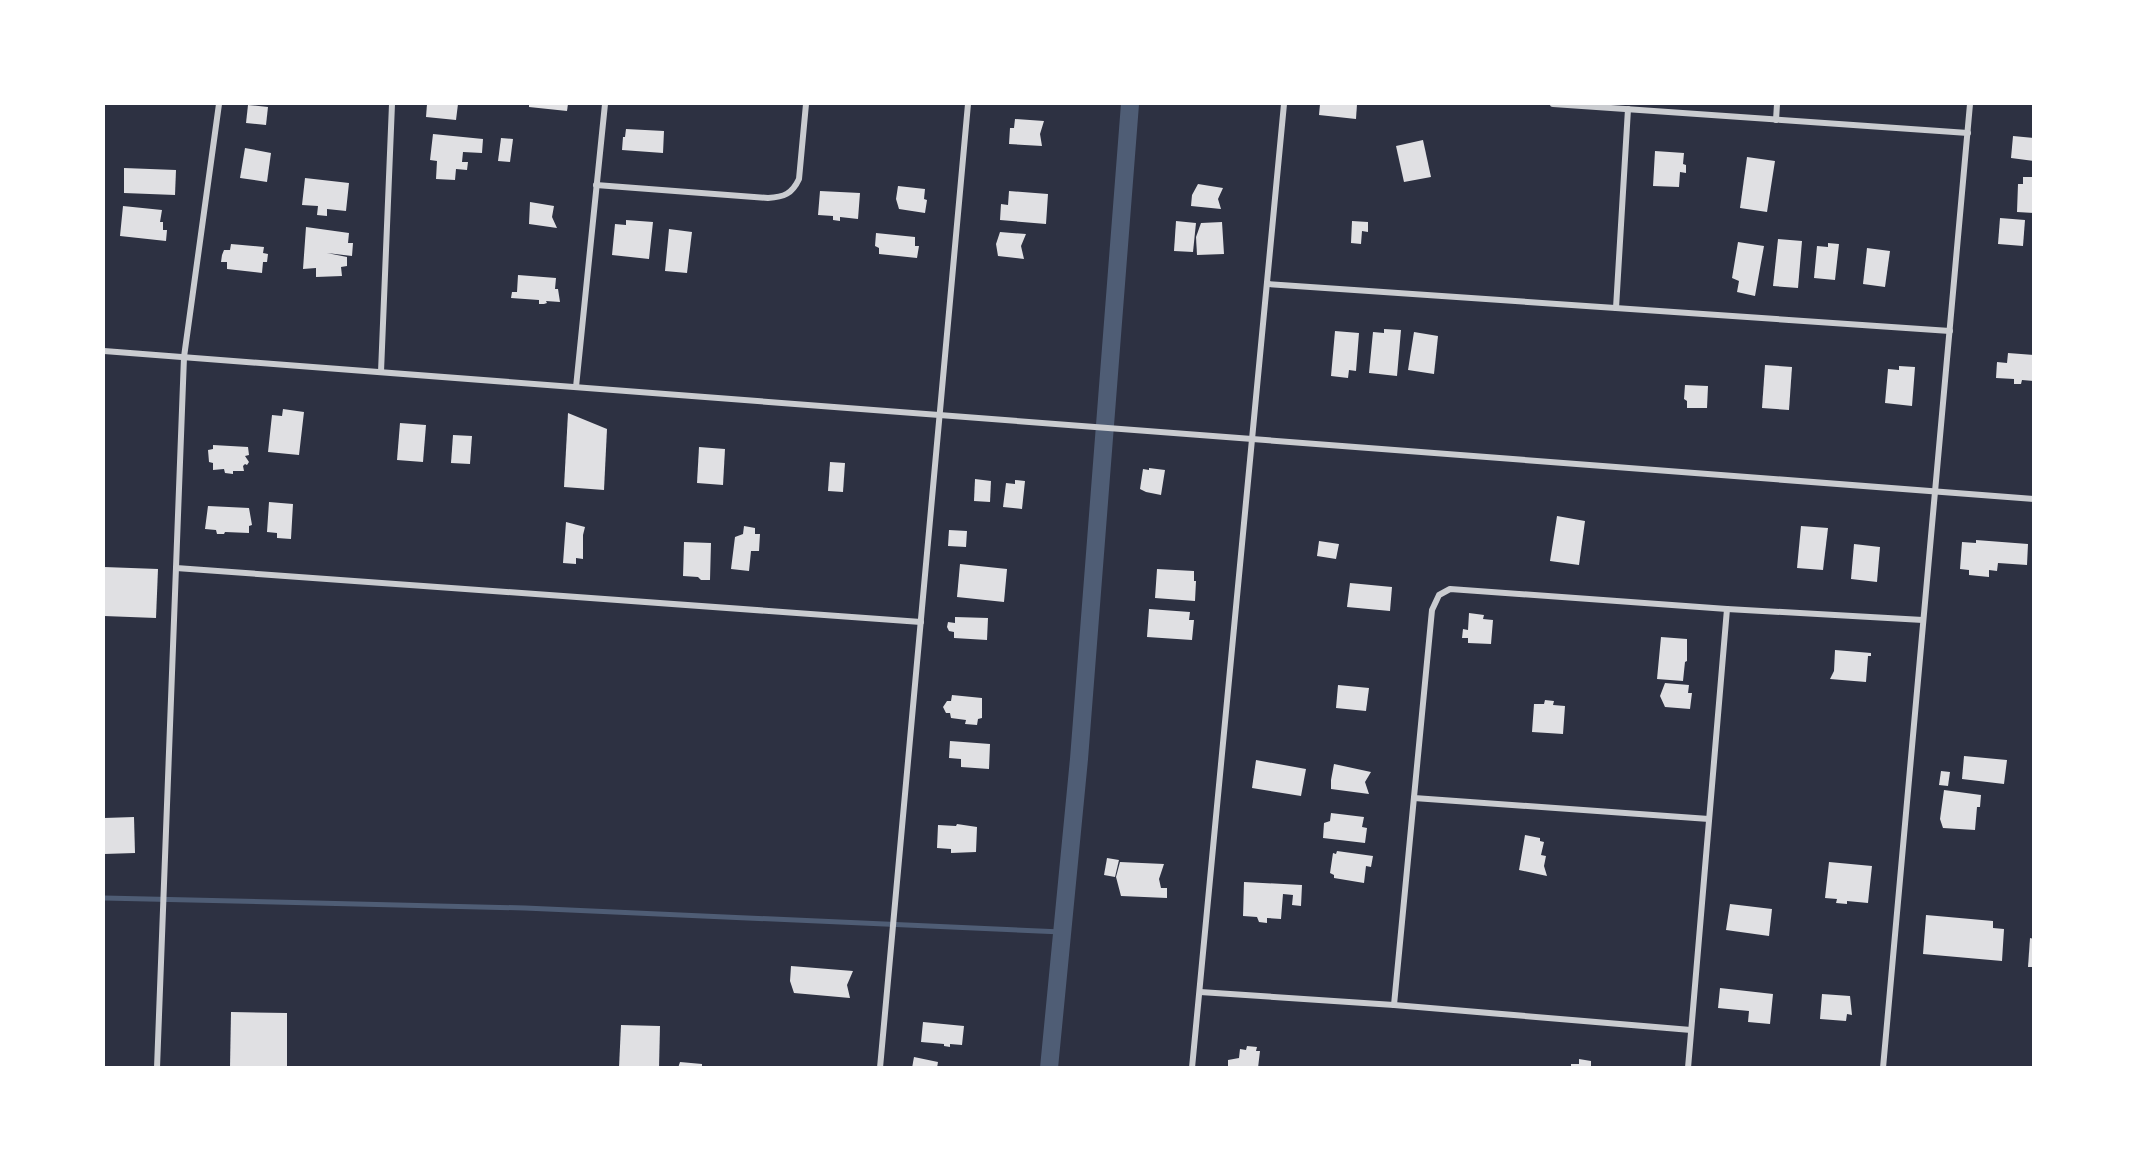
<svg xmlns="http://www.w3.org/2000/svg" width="2137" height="1171" font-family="Barlow,sans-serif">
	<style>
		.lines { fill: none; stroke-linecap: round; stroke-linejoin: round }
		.stream { stroke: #4f5d75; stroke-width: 5 }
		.canal { stroke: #4f5d75; stroke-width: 18 }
		.building { fill: #e0e0e3 }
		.minor { stroke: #caccd0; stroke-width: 6 }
	</style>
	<rect width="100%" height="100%" fill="#2d3142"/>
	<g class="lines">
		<path class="stream" d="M104 898 525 908 1062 932"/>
		<path class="canal" d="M1049 1068 1079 759 1130 104"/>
	</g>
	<g class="building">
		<path d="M427 104H458L456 120 426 117Z"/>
		<path d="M529 104H568L567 111 529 107Z"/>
		<path d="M1320 104H1357L1356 119 1319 115Z"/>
		<path d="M248 105 268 107 266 125 246 123Z"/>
		<path d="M1015 119 1044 121 1040 134 1042 146 1009 144 1010 128H1014Z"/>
		<path d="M626 129 664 131 663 153 622 150 623 137H625Z"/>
		<path d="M433 134 483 139 482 153 463 152 462 162H468L467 170 456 169 455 180 436 179 437 161 430 160Z"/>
		<path d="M2013 136 2034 138V161L2011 158Z"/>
		<path d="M501 138 513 139 510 162 498 161Z"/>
		<path d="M1423 140 1431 177 1404 182 1396 146Z"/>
		<path d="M245 148 271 153 267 182 240 178Z"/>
		<path d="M1655 151 1684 153 1683 164 1686 165V173L1680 172 1679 187 1653 186Z"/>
		<path d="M1747 157 1775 161 1767 212 1740 208Z"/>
		<path d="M124 168 176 170 175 195 124 193Z"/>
		<path d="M2023 177H2034V213L2017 212 2018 184H2023Z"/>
		<path d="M305 178 349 183 346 211 327 209V216L317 215 318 206 302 205Z"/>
		<path d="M1198 184 1223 188 1218 199 1221 209 1191 206 1192 195Z"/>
		<path d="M898 186 925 189 924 199 927 200 925 213 899 209 896 199Z"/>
		<path d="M820 191 860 193 858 219 840 217V221L833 220V216L818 215Z"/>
		<path d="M1009 191 1048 194 1046 224 1000 220 1001 204 1008 205Z"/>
		<path d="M530 202 554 206 552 217 557 228 529 224Z"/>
		<path d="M123 206 162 210 160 222H163V230H167L166 241 120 236Z"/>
		<path d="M2000 218 2025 220 2023 246 1998 244Z"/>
		<path d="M626 220 653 222 649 259 612 255 615 224 626 225Z"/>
		<path d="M1176 221 1196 223 1193 252 1174 251Z"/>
		<path d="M1352 221 1368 222V232L1362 231 1361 244 1351 243Z"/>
		<path d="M1222 222 1224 254 1197 255 1196 237 1201 223Z"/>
		<path d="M306 227 349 233 348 243H353L352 256 327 253 347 257V266L341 267 342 276 316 277V268L303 269Z"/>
		<path d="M669 229 692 232 687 273 665 271Z"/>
		<path d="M1000 232 1026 234 1021 246 1024 259 998 256 996 244Z"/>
		<path d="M876 233 915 237V246H919L917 258 879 254V248L875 246Z"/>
		<path d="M1778 239 1802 241 1798 288 1773 286Z"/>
		<path d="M1738 242 1764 246 1755 296 1737 292 1739 281 1732 278Z"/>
		<path d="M1828 243 1839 244 1835 280 1814 278 1817 246 1828 247Z"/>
		<path d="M231 244 264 247 263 253 268 254 267 262H263L262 273 227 269V262H221L222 255 224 250H230Z"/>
		<path d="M1867 248 1890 251 1885 287 1863 284Z"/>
		<path d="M518 275 556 278 555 289H558L560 302 546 301 547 303 544 304H539V300L511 298 512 292H517Z"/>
		<path d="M1384 329 1401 330 1397 376 1369 373 1373 332 1384 333Z"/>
		<path d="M1335 331 1359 333 1356 371 1349 370 1348 378 1331 376Z"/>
		<path d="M1414 332 1438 336 1434 374 1408 370Z"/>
		<path d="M2008 353 2034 355V381L2022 380 2021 384H2014V379L1996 378 1997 362 2007 363Z"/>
		<path d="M1765 365 1792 367 1789 410 1762 408Z"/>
		<path d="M1899 366 1915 367 1912 406 1885 403 1888 369 1899 370Z"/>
		<path d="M1685 385 1708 386 1707 408H1687V401L1684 399Z"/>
		<path d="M283 409 304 412 299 455 268 452 272 415 282 416Z"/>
		<path d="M568 413 607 429 604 490 564 487Z"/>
		<path d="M400 423 426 425 423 462 397 460Z"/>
		<path d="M453 435 472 436 470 464 451 463Z"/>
		<path d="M213 445 248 447 249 455 245 456 249 462 247 465 245 464 243 466 244 471H233V474L225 473 224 469 213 470V463L209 462 208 450 213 449Z"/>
		<path d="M699 447 725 449 723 485 697 483Z"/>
		<path d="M830 462 845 463 843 492 828 491Z"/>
		<path d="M1149 468 1165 470 1161 495 1146 492 1140 489 1143 469 1149 470Z"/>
		<path d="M975 479 991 481 990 502 974 501Z"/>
		<path d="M1015 480 1025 481 1022 509 1003 507 1006 483 1015 484Z"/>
		<path d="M269 502 293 504 291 539 277 538V533L267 532Z"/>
		<path d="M208 506 249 508 252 525 249 526V533L225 532 224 534H217L216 530 205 529Z"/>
		<path d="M1557 516 1585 521 1579 565 1550 561Z"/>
		<path d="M566 522 585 527 583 535V559L576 558V564L563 563Z"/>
		<path d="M744 526 755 528V534H760L759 551H751L749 571 731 569 735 537 743 534Z"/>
		<path d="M1801 526 1828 528 1823 570 1797 568Z"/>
		<path d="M949 530 967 531 966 547 948 546Z"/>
		<path d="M1976 540 2028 544 2027 565 1998 563 1997 571 1989 570V577L1969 575V570L1960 569 1962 542 1976 543Z"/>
		<path d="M1319 541 1339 544 1336 559 1317 556Z"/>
		<path d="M684 542 711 543 710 580H701L698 577 683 576Z"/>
		<path d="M1854 544 1880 547 1877 582 1851 579Z"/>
		<path d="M960 564 1007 569 1004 602 957 597Z"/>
		<path d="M104 567 158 569 156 618 104 616Z"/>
		<path d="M1157 569 1194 571V581H1196L1195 601 1155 598Z"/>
		<path d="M1350 583 1392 587 1390 611 1347 607Z"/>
		<path d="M1149 609 1190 612 1189 620H1194L1192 640 1147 637Z"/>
		<path d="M1469 613 1484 615 1483 619 1493 620 1491 644 1468 643V638H1462L1463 629 1468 630Z"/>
		<path d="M955 617 988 618 987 640 954 638V632L949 631 947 627 948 622 955 623Z"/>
		<path d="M1661 637 1687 639V661L1685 662 1683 681 1657 679Z"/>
		<path d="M1835 650 1871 653V656H1868L1866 682 1830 679 1834 671Z"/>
		<path d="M1665 683 1689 685 1688 693H1692L1690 709 1665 707 1660 696Z"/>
		<path d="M1338 685 1369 688 1366 711 1336 708Z"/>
		<path d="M952 695 982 698V718L978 719 977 725 965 724 966 720 951 718 950 713H946L943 707 947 701H951Z"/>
		<path d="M1545 700 1554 701 1553 705 1565 706 1563 734 1532 732 1534 704H1544Z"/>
		<path d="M950 741 990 744 989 769 961 767V759L949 758Z"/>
		<path d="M1964 756 2007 760 2004 784 1962 779Z"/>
		<path d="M1256 760 1306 769 1301 796 1252 788Z"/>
		<path d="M1334 764 1371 772 1365 782 1369 794 1331 789V780Z"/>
		<path d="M1941 771 1950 772 1948 786 1939 785Z"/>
		<path d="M1944 790 1981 795 1980 807H1977L1975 830 1943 828 1940 819Z"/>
		<path d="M1331 813 1364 817 1362 827 1367 828 1365 843 1323 838 1324 823 1330 821Z"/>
		<path d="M134 817 135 853 104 854V818Z"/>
		<path d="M957 824 977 827 976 852 951 853V849L937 848 938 825 956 826Z"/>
		<path d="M1525 835 1540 838V841L1544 842 1541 855 1546 856 1544 866 1547 876 1519 870Z"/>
		<path d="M1337 851 1373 856 1371 867 1366 866 1364 883 1334 878V875L1330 873 1333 853 1336 854Z"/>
		<path d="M1107 858 1119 860 1115 877 1104 875Z"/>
		<path d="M1120 862 1164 864 1159 879 1161 888H1167V898L1121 896 1116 877Z"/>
		<path d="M1829 862 1872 866 1868 903 1847 901V904L1836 903 1837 899 1825 898Z"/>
		<path d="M1244 882 1302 885 1301 906 1292 905 1293 895 1283 894 1281 919 1267 918V923L1259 922 1257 917 1243 916Z"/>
		<path d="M1730 904 1772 909 1769 936 1726 930Z"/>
		<path d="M1926 915 1993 921V928L2004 929 2002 961 1923 954Z"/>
		<path d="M2030 938 2034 939V967H2028Z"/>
		<path d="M791 966 853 971 847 985 850 998 794 993 790 981Z"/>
		<path d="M1720 988 1773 994 1770 1024 1748 1022 1749 1011 1718 1008Z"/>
		<path d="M1822 994 1850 996 1852 1015 1847 1014 1846 1021 1820 1019Z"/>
		<path d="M231 1012 287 1013V1068H230Z"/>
		<path d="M923 1022 964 1026 962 1045 950 1044V1047L944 1046V1044L921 1042Z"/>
		<path d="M621 1025 660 1026 659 1068H619Z"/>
		<path d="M1247 1046 1257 1047 1256 1051H1260L1258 1068H1228V1060L1239 1058 1240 1049 1246 1050Z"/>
		<path d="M914 1057 938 1062 937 1068H912Z"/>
		<path d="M1579 1059 1591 1061V1068H1571V1064H1579Z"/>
		<path d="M680 1062 702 1064V1068H678Z"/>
	</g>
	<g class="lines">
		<g class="minor">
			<path d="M1553 104 1968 133"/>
			<path d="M1776 120 1777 104"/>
			<path d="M596 185 768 198C784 197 792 194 799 179L806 104"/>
			<path d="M1267 284 1950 331"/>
			<path d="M1616 308 1628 109"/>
			<path d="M104 351 2034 499"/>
			<path d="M381 372 392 104"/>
			<path d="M576 387 605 104"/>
			<path d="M176 568 921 622"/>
			<path d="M1414 798 1709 819"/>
			<path d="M1200 992 1394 1005 1691 1030"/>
			<path d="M1394 1005 1432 610 1439 595 1450 589 1727 609 1923 620"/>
			<path d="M157 1068 184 357 219 104"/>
			<path d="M880 1068 968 104"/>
			<path d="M1192 1068 1284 104"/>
			<path d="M1688 1068 1727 609"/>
			<path d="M1883 1068 1970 104"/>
		</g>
	</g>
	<rect width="2137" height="1171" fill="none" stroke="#ffffff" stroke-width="210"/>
</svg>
